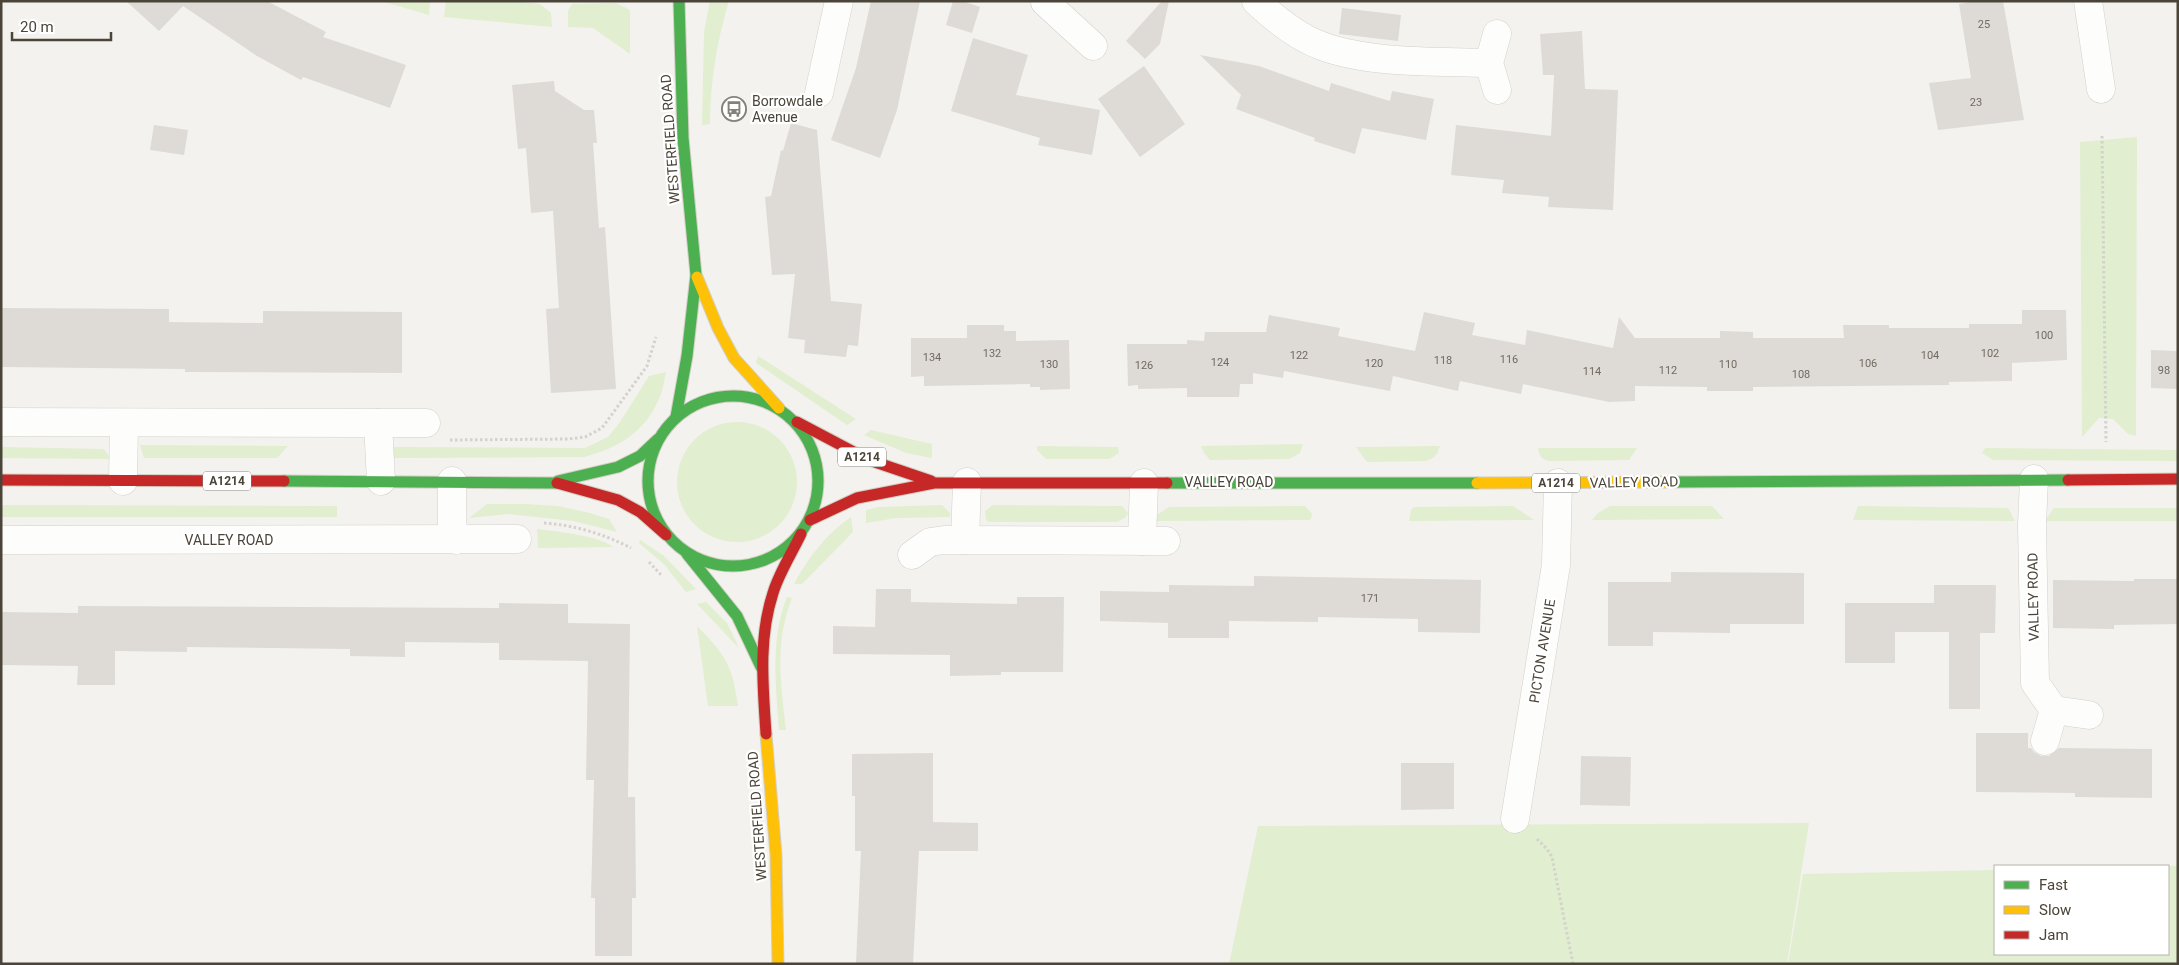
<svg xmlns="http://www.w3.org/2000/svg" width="2179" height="965" font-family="Roboto,sans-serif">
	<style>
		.green { fill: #e1eecf }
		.building { fill: #dedbd6 }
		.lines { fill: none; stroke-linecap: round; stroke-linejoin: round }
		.street-casing { stroke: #d2d0cb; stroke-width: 29 }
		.fast-casing { stroke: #d3cfc5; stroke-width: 13 }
		.slow-casing { stroke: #d3cfc5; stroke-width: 13 }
		.jam-casing { stroke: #d3cfc5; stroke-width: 13 }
		.path { stroke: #d3d2cc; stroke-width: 3; stroke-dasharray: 2.5 2.5; stroke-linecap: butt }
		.street { stroke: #fdfdfc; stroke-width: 28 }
		.fast { stroke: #4caf50; stroke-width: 11 }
		.slow { stroke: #ffc107; stroke-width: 11 }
		.jam { stroke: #c62828; stroke-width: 11 }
		.labels { text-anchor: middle; stroke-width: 4.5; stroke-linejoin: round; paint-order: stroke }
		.number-label { font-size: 11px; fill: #706a61 }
		.shield { fill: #fff; stroke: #817c74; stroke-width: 1 }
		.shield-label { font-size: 12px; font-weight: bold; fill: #4b4439 }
		.poi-label { font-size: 14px; fill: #4b4439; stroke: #fff; text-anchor: start }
		.street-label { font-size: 14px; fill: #4b4439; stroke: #fff }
	</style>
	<rect width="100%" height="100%" fill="#f4f2ee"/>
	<g class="green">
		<path d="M381 1H430L429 15Z"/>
		<path d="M446 1H512L540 4 551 13 552 27 444 17Z"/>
		<path d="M710 1H729C717 40 710 83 710 124L702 125 704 32Z"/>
		<path d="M616 3 630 10V54L593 28 568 27V11L572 4Z"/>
		<path d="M2137 137 2136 436 2128 434 2113 419 2099 418 2082 437 2080 142Z"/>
		<path d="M758 356 856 419 847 425 756 363Z"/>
		<path d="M666 372C664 381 663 391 659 399 644 433 618 448 584 457L391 458V447L585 448 608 437 620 422 649 376Z"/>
		<circle cx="737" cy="482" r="60"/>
		<path d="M871 430 932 444V458L906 453 864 435Z"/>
		<path d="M1303 444 1300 453 1289 459 1210 460 1204 453 1201 446Z"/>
		<path d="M140 445 288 446 277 458H144Z"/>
		<path d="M1037 446 1118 447 1119 453 1109 459H1046L1037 450Z"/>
		<path d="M1440 446C1437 455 1435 458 1426 461L1367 462 1356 447Z"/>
		<path d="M1 447 104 449 111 459 1 458Z"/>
		<path d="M1538 448H1637L1629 460 1550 461C1542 460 1539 456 1538 448Z"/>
		<path d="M1985 448 2178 450V461L1993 460 1982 453Z"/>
		<path d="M487 504H525L558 506 590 513 609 519 617 532 573 521 508 514 469 518Z"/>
		<path d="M1 505 337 506V517H1Z"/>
		<path d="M942 505 950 513V517L896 518 866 523V510L878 507Z"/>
		<path d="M993 505 1122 506 1128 513 1126 517 1117 522H989L986 520 985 511Z"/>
		<path d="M1305 506 1312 514 1311 519 1309 520 1153 521 1157 515 1169 507Z"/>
		<path d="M1513 506 1534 520 1409 521 1411 510 1414 507Z"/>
		<path d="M1610 506H1712L1724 519 1592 520 1598 513Z"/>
		<path d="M1858 506 2008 508 2015 521 1853 520Z"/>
		<path d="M2054 508H2178V521H2045Z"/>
		<path d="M851 517 853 532 802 584H794C808 558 826 534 851 517Z"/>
		<path d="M537 529C555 531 600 536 613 547L538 548Z"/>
		<path d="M640 540 664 556 696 589 686 592 664 564 639 543Z"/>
		<path d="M787 597 792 598C774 644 781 682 786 730H779C776 686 770 639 787 597Z"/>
		<path d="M706 602 727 623 739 648 697 604Z"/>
		<path d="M697 626C726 656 732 664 738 706H708Z"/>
		<path d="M1809 823 1787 964H1229L1258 826Z"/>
		<path d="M2168 866H2178V964H1788L1803 874 1995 870V954H2168Z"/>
	</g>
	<g class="building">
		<path d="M126 1H267L326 32 323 37 406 65 390 108 303 77 301 80 257 56 183 6 159 31Z"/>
		<path d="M871 1H920L897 110 880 158 831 140 856 68Z"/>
		<path d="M953 1H962L980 7 972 33 946 25Z"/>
		<path d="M1162 1H1169L1160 44 1145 59 1126 41Z"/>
		<path d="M1976 1H2003L2024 120 1938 130 1929 83 1971 78 1959 4Z"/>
		<path d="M1342 8 1401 15 1398 41 1339 34Z"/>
		<path d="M1582 31 1585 89 1618 90 1613 210 1548 207 1549 197 1502 193 1504 180 1451 175 1456 125 1551 136 1554 75H1543L1540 34Z"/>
		<path d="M973 38 1028 55 1016 95 1100 110 1092 155 1038 145 1040 138 951 111Z"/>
		<path d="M1200 55 1259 66 1329 91 1331 83 1390 101 1392 91 1434 99 1426 140 1362 128 1355 154 1314 141 1315 138 1236 109 1241 95Z"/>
		<path d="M1144 66 1185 124 1140 157 1098 99Z"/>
		<path d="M554 81 555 91 584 110H594L597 143H593L599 228 605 227 616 389 551 393 546 309 559 308 553 211 531 213 526 148 518 149 512 85Z"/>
		<path d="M791 123 817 130 831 301 862 304 858 346 848 345 846 357 804 353 805 340 788 338 795 274 772 275 765 197 771 196 781 150 783 151Z"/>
		<path d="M154 125 188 130 184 155 150 150Z"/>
		<path d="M1 308 169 309V322L263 323V311L402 312V373L185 372V369L1 367Z"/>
		<path d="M2022 310H2066L2067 360 2012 363V381L1949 382V385L1753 387V391H1707V387L1635 386V401L1609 402 1523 384 1521 394 1460 381 1458 391 1393 376 1390 391 1284 371 1283 378 1253 373V384H1240L1239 397H1187V388L1138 389V385L1128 386 1127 344H1187V340L1204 341 1205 332H1266L1269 315 1340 328 1338 336 1415 351 1424 312 1475 323 1472 335 1525 345 1527 330 1613 348 1619 317 1635 338H1720V331L1753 332V338H1844L1843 325H1889V328H1969V324H2022Z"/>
		<path d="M967 325H1004V331H1016V341L1069 340 1070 389 1040 390V387H1030V384L924 386V376L911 377V338H967Z"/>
		<path d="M2151 350 2178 351V389L2151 388Z"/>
		<path d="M1671 572 1804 573V624H1730V633L1653 632V646H1608V582H1671Z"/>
		<path d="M1254 576 1481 580 1480 633 1418 632V619L1318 617V622L1229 621V638H1168V623L1100 621V591L1169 592V585L1254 586Z"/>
		<path d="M2134 579H2178V624L2114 625V629L2053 628V580L2134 581Z"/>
		<path d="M1934 585H1996L1995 633H1980V709H1949V632H1895V663H1845V603H1934Z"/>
		<path d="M876 589H911V602L1017 604V597H1064L1063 672H1001V675L950 676V655L833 654V626L875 627Z"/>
		<path d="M499 603 568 604V623L630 624 628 797H635L636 898H632V956H595V898H591L594 780H586L588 661 499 660V643L405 642V657L350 656V649L187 647V652L115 651V685H77L78 666 1 665V612L78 613V606L499 608Z"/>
		<path d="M1976 733H2028V748H2031L2034 752 2041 756H2049L2059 748 2152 749V798L2075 797V793L1976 792Z"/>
		<path d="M933 753V822L978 823V851H919L913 964H856L861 851H855V796H852V754Z"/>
		<path d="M1581 756 1631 757 1630 806 1580 805Z"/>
		<path d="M1401 763H1454V809L1401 810Z"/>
	</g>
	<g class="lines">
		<defs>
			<g id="street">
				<path d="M1256 1C1275 19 1297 37 1322 46 1370 64 1437 61 1489 63"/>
				<path d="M2088 1 2101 89"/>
				<path d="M1045 2 1093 46"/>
				<path d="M1497 90 1489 63 1497 34"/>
				<path d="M819 93 839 1"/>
				<path d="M1 422 378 423 381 481"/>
				<path d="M378 423H426"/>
				<path d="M2034 479 2032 525 2035 683 2054 710 2045 741"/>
				<path d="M123 481 124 423"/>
				<path d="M452 481V523L456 540"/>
				<path d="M1 540 517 539"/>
				<path d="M965 540 967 482"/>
				<path d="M1142 541 1144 483"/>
				<path d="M912 555 930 542 944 540 1166 541"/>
				<path d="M2054 710 2089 715"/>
				<path d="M1515 819 1556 565 1558 483"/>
			</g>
			<g id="fast">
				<circle cx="733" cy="481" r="85"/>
				<path d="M676 417 687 356 696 275 683 138 679 1"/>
				<path d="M284 481 557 483"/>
				<path d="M558 481 618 467 640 456 658 439"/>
				<path d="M1674 482 2068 480"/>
				<path d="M1167 483H1477"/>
				<path d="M687 554 737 616 761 667"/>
			</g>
			<g id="slow">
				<path d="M697 277 718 328 734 358 779 408"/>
				<path d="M1477 483 1674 482"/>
				<path d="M766 734 776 855 778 964"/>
			</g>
			<g id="jam">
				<path d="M797 422 869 460 931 481"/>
				<path d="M1 480 284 481"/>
				<path d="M2068 480 2178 479"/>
				<path d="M557 483 618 500 640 512 666 535"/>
				<path d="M810 520 857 498 934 483H1167"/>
				<path d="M766 734C763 686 758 639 773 593 779 573 792 553 801 534"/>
			</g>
		</defs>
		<use href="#street" class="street-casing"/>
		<use href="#fast" class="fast-casing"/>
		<use href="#slow" class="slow-casing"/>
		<use href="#jam" class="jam-casing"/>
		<g class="path">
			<path d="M2102 136 2106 442"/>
			<path d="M450 440 568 439 585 437 602 428 647 366 656 337"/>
			<path d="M544 523C574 525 604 534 631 548"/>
			<path d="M649 562 662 576"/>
			<path d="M1537 839 1547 849 1552 857 1573 964"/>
		</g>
		<use href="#street" class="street"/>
		<use href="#fast" class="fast"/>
		<use href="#slow" class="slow"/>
		<use href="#jam" class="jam"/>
	</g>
	<defs>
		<symbol id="bus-ring" viewBox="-11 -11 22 22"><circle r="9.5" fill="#fff" stroke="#868178" stroke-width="1.5"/><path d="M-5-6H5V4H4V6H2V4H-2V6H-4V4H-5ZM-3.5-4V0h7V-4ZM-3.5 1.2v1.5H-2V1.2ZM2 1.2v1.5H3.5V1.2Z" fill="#868178"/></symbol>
	</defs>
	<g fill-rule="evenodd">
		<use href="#bus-ring" x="720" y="95" width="28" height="28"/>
	</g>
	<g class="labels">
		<g class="number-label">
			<text x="1984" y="28">25</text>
			<text x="1976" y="106">23</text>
			<text x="2044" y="339">100</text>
			<text x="992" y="357">132</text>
			<text x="1990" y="357">102</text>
			<text x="1299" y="359">122</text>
			<text x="1930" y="359">104</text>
			<text x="932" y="361">134</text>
			<text x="1509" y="363">116</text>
			<text x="1443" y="364">118</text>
			<text x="1220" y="366">124</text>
			<text x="1374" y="367">120</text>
			<text x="1868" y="367">106</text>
			<text x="1049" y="368">130</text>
			<text x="1728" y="368">110</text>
			<text x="1144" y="369">126</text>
			<text x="1668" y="374">112</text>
			<text x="2164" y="374">98</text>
			<text x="1592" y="375">114</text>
			<text x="1801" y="378">108</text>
			<text x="1370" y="602">171</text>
		</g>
		<g class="shield">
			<rect x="838" y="447.5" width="48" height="19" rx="4"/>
			<rect x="203" y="471.5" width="48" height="19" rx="4"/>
			<rect x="1532" y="473.5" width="48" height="19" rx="4"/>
		</g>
		<g class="shield-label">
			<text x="862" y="461">A1214</text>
			<text x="227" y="485">A1214</text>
			<text x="1556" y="487">A1214</text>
		</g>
		<g class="poi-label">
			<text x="752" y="106">Borrowdale<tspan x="752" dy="16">Avenue</tspan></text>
		</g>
		<g class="street-label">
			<text transform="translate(670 139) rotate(-94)" y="5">WESTERFIELD ROAD</text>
			<text x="1229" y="487">VALLEY ROAD</text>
			<text transform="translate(1634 482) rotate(-1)" y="5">VALLEY ROAD</text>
			<text x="229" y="545">VALLEY ROAD</text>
			<text transform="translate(2033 597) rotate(-91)" y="5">VALLEY ROAD</text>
			<text transform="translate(1542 651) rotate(-81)" y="5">PICTON AVENUE</text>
			<text transform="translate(757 816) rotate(-94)" y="5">WESTERFIELD ROAD</text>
		</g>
	</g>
	<rect width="2179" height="965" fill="none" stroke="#4b4439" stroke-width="5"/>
	<rect x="1994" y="865" width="175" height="90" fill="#ffffff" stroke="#b7b4b0"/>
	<rect x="2004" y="881" width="25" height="8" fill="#4caf50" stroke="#b7b4b0"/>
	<text x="2039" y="890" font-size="15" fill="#4b4439">Fast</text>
	<rect x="2004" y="906" width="25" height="8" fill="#ffc107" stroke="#b7b4b0"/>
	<text x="2039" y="915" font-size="15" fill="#4b4439">Slow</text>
	<rect x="2004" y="931" width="25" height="8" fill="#c62828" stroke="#b7b4b0"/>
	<text x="2039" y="940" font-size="15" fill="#4b4439">Jam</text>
	<path d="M12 32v8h99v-8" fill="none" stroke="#4b4439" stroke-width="2.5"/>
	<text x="20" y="32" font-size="15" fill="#4b4439" stroke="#ffffff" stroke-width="4" paint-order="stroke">20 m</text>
</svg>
